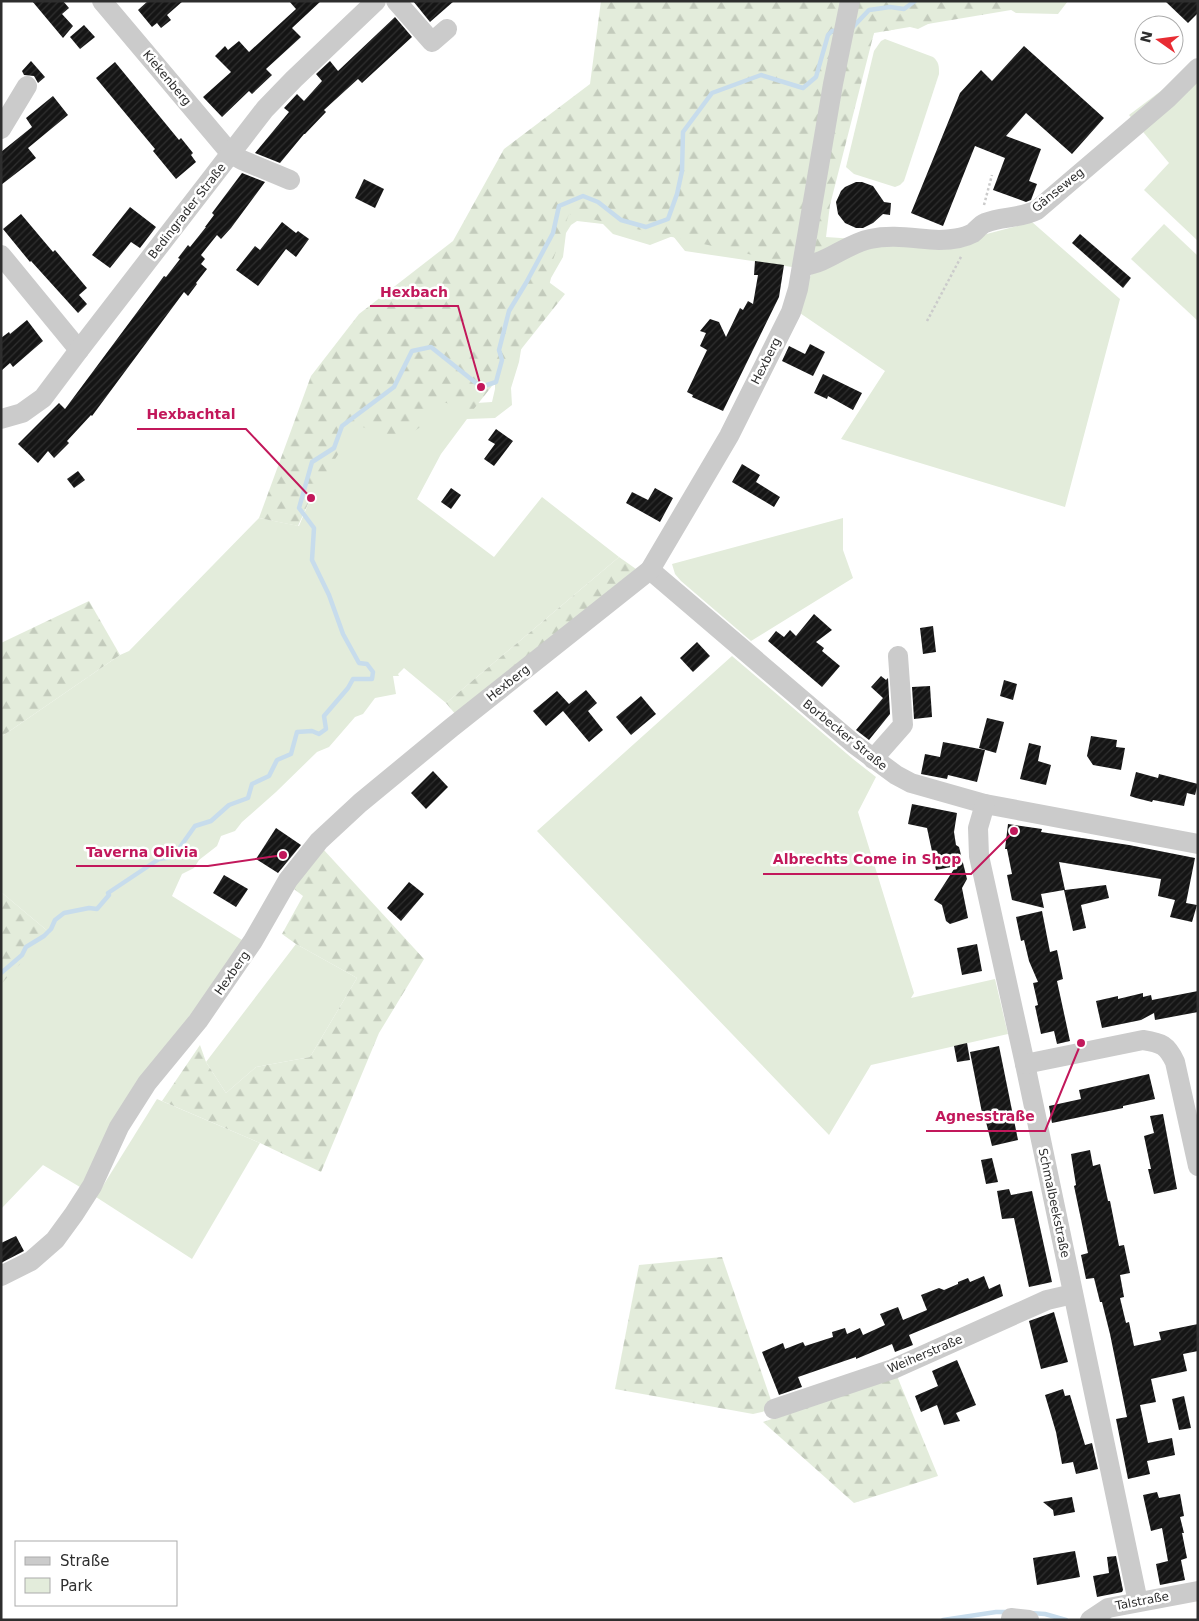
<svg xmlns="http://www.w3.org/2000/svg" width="1199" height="1621" font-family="'DejaVu Sans',sans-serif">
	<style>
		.green { fill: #e3ecdb }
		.forest { fill: url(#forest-firs) }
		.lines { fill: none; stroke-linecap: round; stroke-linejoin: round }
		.stream { stroke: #c7dcec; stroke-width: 4.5 }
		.building { fill: url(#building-hatch) }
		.path { stroke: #cbcbcb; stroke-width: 2.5; stroke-dasharray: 2.5 2.5; stroke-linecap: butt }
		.minor { stroke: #cbcbcb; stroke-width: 20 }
		.labels { text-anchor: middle; stroke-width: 5; stroke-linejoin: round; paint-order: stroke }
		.street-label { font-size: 12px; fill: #2e2e2e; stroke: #fff }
		.leader { fill: none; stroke: #c2185b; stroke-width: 2 }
		.callout-dot { fill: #c2185b; stroke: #fff; stroke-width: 2 }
		.callout-label { font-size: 14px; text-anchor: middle; font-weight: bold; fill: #c2185b; stroke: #fff; stroke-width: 5; stroke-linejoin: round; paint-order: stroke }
	</style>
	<defs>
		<pattern id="forest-firs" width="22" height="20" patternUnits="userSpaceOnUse" patternTransform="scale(1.25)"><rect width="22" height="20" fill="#e3ecdb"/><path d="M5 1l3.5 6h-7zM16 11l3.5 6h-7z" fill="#c3cbbc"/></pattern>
		<pattern id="building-hatch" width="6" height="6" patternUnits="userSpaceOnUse" patternTransform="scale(1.25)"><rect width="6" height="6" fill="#151515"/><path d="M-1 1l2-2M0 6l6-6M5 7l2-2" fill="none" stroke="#2f2f2f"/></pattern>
	</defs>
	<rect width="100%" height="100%" fill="#fff"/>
	<g class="green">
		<path d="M930 1H1068L1058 14 1016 13 1008 8 932 22 918 29 906 26 888 31 876 27 792 267 685 251 673 236 650 245 613 234 603 224 577 221 571 225 566 233 563 257 551 278 547 294 522 344 519 362 511 388 512 405 495 418 467 419 441 454 417 499 494 557 542 497 619 557 446 703 404 668 398 674 399 676H393L396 694 375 698 363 714 355 717 329 747 317 752 276 792 242 822 235 831 221 836 217 846 199 860 194 868 182 874 172 896 242 940 85 1190 43 1165 1 1209V971L50 933 1 892V737L120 655 129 651 259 518 299 526 340 428 427 397 461 404 492 402 495 389V382L549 217 833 30Z"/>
		<path d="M885 39 933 57C939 62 939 66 939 74L904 181 900 185 895 187 854 174 846 167 874 51 881 41Z"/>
		<path d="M1198 65V241L1144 190 1169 163 1129 115 1194 66Z"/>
		<path d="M1032 222 1120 299 1065 507 841 439 885 371 794 309 816 265 875 240 945 245Z"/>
		<path d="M1164 224 1198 256V321L1131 259Z"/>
		<path d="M843 518V550L853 578 751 641 681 581 675 574 672 564Z"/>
		<path d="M732 656 853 759 876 777 858 812 914 993 911 998 995 979 1008 1034 871 1065 829 1135 537 831Z"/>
		<path d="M296 944 357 978 310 1057 256 1067 226 1093 206 1062Z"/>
		<path d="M157 1099 260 1143 192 1259 96 1197Z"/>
	</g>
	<g class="forest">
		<path d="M601 1H1020L1011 10 874 33 830 205 826 237 855 239 802 266 569 214 546 280 565 294 473 410 431 399 423 425 401 441 357 425 312 495 298 526 259 518 311 376 359 314 453 241 504 149 590 84Z"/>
		<path d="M619 557 636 569 456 715 446 703Z"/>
		<path d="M89 601 120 655 1 737V643Z"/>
		<path d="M323 849 424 959 379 1033 321 1172 260 1143 162 1101 200 1045 206 1062 226 1093 256 1067 310 1057 357 978 296 944 282 934 303 896 290 886Z"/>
		<path d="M1 892 50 933 1 984Z"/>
		<path d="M722 1257 774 1409 753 1414 615 1389 639 1265Z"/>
		<path d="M897 1376 938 1476 854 1503 763 1422Z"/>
	</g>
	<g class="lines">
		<g class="stream">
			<path d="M852 28 869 10 890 7 904 9 915 1"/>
			<path d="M1 973 22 955 26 947 44 936 51 929 55 920 64 913 89 908 97 909 109 895 108 893 159 859 173 857 195 826 211 821 229 805 248 798 252 784 269 776 277 760 291 754 297 732 312 731 319 734 326 729 324 716 348 688 353 679H372L373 672 367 664 359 663 343 634 329 595 312 560 314 528 299 508 312 462 334 448 342 426 394 387 412 351 431 347 481 387 496 382 502 360 499 350 509 311 526 283 553 233 559 206 583 196 598 202 621 220 646 227 668 219 677 194 682 171 683 132 712 93 761 75 803 88 816 77 828 35 832 31 839 30"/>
			<path d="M1030 1613 1045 1614 1066 1620"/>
			<path d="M943 1620 996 1612H1008"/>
		</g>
	</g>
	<g class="building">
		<path d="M32 1H63L69 8 62 14 73 26 63 38Z"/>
		<path d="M148 1H183L167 15 171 20 161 28 157 23 152 27 138 10Z"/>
		<path d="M289 1H321L292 28 301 37 266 69 272 75 252 94 249 91 222 117 203 97 231 72 215 56 225 46 228 50 239 41 249 52 296 9Z"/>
		<path d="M413 1H454L430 22Z"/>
		<path d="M1165 1H1198V13L1188 23Z"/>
		<path d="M395 17 412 37 362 83 358 79 324 110 326 112 305 134H304L280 163 255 153 289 112 284 108 297 94 304 101 322 81 316 74 330 61 338 71Z"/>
		<path d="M84 25 95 37 80 49 70 37Z"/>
		<path d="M1024 46 1104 118 1072 154 1026 113 1006 136 1041 149 1029 181 1037 184 1031 200 1026 202 993 190 1005 158 975 146 943 226 911 213 960 93 981 70 992 81Z"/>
		<path d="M31 61 45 77 38 83 34 76 24 75 22 71Z"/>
		<path d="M115 62 179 140 181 138 193 153 191 155 196 162 176 179 153 151 155 149 96 78Z"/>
		<path d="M53 96 68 115 28 148 36 158 1 185V152L32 127 26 118Z"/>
		<path d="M242 173 265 182 231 228 221 239 217 235 201 255 205 259 201 264 207 269 196 283 197 284 188 296 184 292 92 416 91 415 67 441 69 443 54 458 48 451 38 463 18 444 59 403 65 409 164 276 166 277 180 259 178 258 188 245 190 247 206 227H205L214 215 212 213Z"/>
		<path d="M364 179 384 189 375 208 355 198Z"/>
		<path d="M856 182H862L873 186 884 202 891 203 890 215 883 214 873 223 863 228H856L845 223 838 214 836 202 841 191 845 187Z"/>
		<path d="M130 207 156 227 140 248 131 242 110 268 92 255Z"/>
		<path d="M21 214 53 252 55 250 87 288 79 295 87 304 78 313 31 261 30 262 3 229Z"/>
		<path d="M282 222 296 233 298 231 309 239 296 257 286 249 258 286 236 270 255 246 260 250Z"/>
		<path d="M1080 234 1131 278 1123 288 1072 243Z"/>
		<path d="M755 261 784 265 779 297 723 411 692 397 693 395 687 392 707 350 700 346 706 333 700 331 710 319 719 322 726 337 740 308 743 310 748 301 753 304 758 275H754Z"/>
		<path d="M27 320 43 341 13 367 10 363 1 371V338L9 332 10 334Z"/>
		<path d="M810 344 825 352 813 376 782 361 789 346 805 354Z"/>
		<path d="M823 374 862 393 853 410 828 396 827 399 814 393Z"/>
		<path d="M496 429 513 441 494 466 484 459 495 444 488 440Z"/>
		<path d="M742 464 760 475 756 482 780 497 774 507 732 482Z"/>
		<path d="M78 471 85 480 74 488 67 479Z"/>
		<path d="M451 488 461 495 451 509 441 502Z"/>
		<path d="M655 488 673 498 660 522 626 503 632 492 648 500Z"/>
		<path d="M814 614 832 630 816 642 824 648 822 651 840 666 822 687 768 641 776 631 784 637 790 630 796 636Z"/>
		<path d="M933 626 936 652 923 654 920 628Z"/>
		<path d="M697 642 710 656 693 672 680 658Z"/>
		<path d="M881 676 886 680 888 678 890 714 869 740 856 730 883 698 871 687Z"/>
		<path d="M1004 680 1017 684 1013 700 1000 696Z"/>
		<path d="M930 686 932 717 914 719 912 687Z"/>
		<path d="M586 690 597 703 588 711 603 730 589 742 563 711 546 726 533 711 557 691 569 704Z"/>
		<path d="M641 696 656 714 631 735 616 717Z"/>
		<path d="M987 718 1004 722 996 753 979 748Z"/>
		<path d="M1091 736 1117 740 1116 747 1125 748 1121 770 1093 765 1087 756Z"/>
		<path d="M943 742 985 750 977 782 948 775 947 779 921 774 925 754 940 757Z"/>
		<path d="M1029 743 1041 746 1038 761 1051 765 1046 785 1020 779Z"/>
		<path d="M433 771 448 787 426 809 411 793Z"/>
		<path d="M1136 772 1158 778 1159 774 1198 784 1195 795 1187 793 1184 806 1153 800 1152 802 1136 798 1130 796Z"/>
		<path d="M912 804 957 813 954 832 956 845 959 847 967 879 962 888 968 918 950 924 946 921 942 905 934 900 956 866 936 870 927 828 908 824Z"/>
		<path d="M1008 824 1042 829 1041 832 1129 845 1195 858 1186 903 1197 905 1192 922 1170 917 1175 900 1158 896 1161 879 1059 862 1065 890 1106 885 1109 898 1081 905 1086 928 1073 931 1064 890 1041 894 1044 908 1012 900 1007 875 1012 874 1007 849H1005Z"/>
		<path d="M276 828 301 845 278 873 256 859Z"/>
		<path d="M224 875 248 889 236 907 213 893Z"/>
		<path d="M409 882 424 894 401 921 387 908Z"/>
		<path d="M1042 911 1050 952 1057 950 1063 979 1057 981 1070 1041 1057 1044 1054 1031 1041 1034 1035 1006 1038 1005 1033 983 1038 982 1029 961 1024 940 1021 941 1016 917Z"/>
		<path d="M977 944 982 971 962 975 957 948Z"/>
		<path d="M1198 991V1012L1155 1020 1154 1013 1141 1020 1102 1028 1096 1001 1118 996V999L1143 993V997L1151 995 1152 1000Z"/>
		<path d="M967 1043 970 1060 957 1062 954 1046Z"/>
		<path d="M999 1046 1018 1140 992 1146 986 1122 984 1123 970 1052Z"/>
		<path d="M1149 1074 1155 1099 1123 1106V1108L1052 1123 1049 1106 1081 1099 1079 1090Z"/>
		<path d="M1163 1114 1177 1189 1154 1194 1148 1169H1151L1144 1136 1154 1133 1150 1116Z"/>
		<path d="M1090 1150 1093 1166 1100 1164 1108 1201H1110L1119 1246 1124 1245 1130 1273 1120 1275 1124 1297 1120 1298 1126 1323 1129 1322 1134 1346 1161 1340 1159 1332 1198 1324V1351L1183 1354 1187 1371 1151 1379 1156 1402 1140 1405 1148 1443 1172 1438 1175 1455 1147 1461 1150 1474 1128 1479 1116 1419 1127 1417 1110 1334 1102 1302H1100L1094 1278 1086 1279 1081 1255 1088 1253 1074 1186 1076 1185 1071 1154Z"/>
		<path d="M992 1158 998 1182 986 1184 981 1160Z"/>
		<path d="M1009 1189 1011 1195 1032 1191 1052 1282 1029 1287 1014 1218 1002 1219 997 1191Z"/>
		<path d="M16 1236 24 1251 1 1263V1243Z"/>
		<path d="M984 1276 989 1289 1000 1284 1003 1296 909 1335 913 1345 895 1352 892 1344 856 1359V1357L798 1377 802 1387 779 1395 762 1352 783 1343 785 1349 803 1342 805 1346 833 1337 832 1332 845 1328 847 1334 860 1328 863 1335 885 1325 880 1314 898 1307 903 1320 927 1310 921 1295 939 1288 944 1290 958 1284V1282L968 1278 970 1282Z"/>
		<path d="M1054 1312 1068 1362 1041 1369 1029 1321Z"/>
		<path d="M957 1360 976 1405 956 1413 960 1421 944 1425 937 1405 921 1412 915 1396 938 1386 932 1371Z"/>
		<path d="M1063 1389 1065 1396 1070 1395 1085 1445 1092 1443 1098 1469 1076 1474 1073 1462 1062 1464 1056 1432 1045 1395Z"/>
		<path d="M1184 1396 1191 1428 1179 1430 1172 1399Z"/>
		<path d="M1157 1492 1159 1498 1180 1494 1184 1516 1180 1517 1184 1533H1182L1187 1558 1181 1560 1185 1580 1160 1585 1156 1564 1168 1561 1162 1528 1151 1531 1143 1495Z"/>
		<path d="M1072 1497 1075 1512 1054 1516 1053 1510 1043 1502Z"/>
		<path d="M1075 1551 1080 1577 1037 1585 1033 1558Z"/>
		<path d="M1116 1556 1123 1590 1122 1592 1097 1597 1093 1576 1109 1573 1107 1557Z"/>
	</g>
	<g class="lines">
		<g class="path">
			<path d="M984 205 992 175"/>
			<path d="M927 321 962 255"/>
		</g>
		<g class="minor">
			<path d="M102 1 231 154 242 160 290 180"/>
			<path d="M396 1 432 42 447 29"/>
			<path d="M1 129 27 86"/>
			<path d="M1 255 79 350"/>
			<path d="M803 266C828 263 846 244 870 239 893 234 916 239 939 240 949 240 964 238 973 233 977 230 980 225 985 223 1001 216 1019 219 1037 210L1167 99 1198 68"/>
			<path d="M1 419 22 413 43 398 79 350 265 109 294 79 376 1"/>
			<path d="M650 570 854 744 896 775 911 783 985 804 1198 844"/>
			<path d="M873 759 903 725 898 656"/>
			<path d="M985 804 978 828 979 856 1025 1064 1138 1602"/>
			<path d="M1025 1064 1143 1040C1162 1043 1167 1045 1175 1062L1198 1166"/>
			<path d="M1 1276 31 1261 55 1240 74 1214 92 1186 119 1127 147 1083 198 1021 253 941 288 880 319 841 360 803 451 728 650 570 729 436 791 312 798 289 833 84 850 1"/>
			<path d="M774 1409 893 1369 1047 1300 1073 1294"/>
			<path d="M1011 1620V1618L1029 1620"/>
			<path d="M1090 1620 1108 1608 1198 1591"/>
		</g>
	</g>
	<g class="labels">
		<g class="street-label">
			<text transform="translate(167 78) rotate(50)" y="4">Kiekenberg</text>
			<text transform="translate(1058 190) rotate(-39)" y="4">Gänseweg</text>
			<text transform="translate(187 211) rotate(-52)" y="4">Bedingrader Straße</text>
			<text transform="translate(766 361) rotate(-63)" y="4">Hexberg</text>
			<text transform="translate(508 683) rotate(-38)" y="4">Hexberg</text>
			<text transform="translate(845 735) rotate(39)" y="4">Borbecker Straße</text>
			<text transform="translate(232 973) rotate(-55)" y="4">Hexberg</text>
			<text transform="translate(1054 1203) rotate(78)" y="4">Schmalbeekstraße</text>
			<text transform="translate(925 1354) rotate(-23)" y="4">Weiherstraße</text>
			<text transform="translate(1142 1601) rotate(-11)" y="4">Talstraße</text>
		</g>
	</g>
	<path class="leader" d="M481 387L458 306H370M311 498L246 429H137M283 855L208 866H76M1014 831L971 874H763M1081 1043L1045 1131H926"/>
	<g class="callout-dot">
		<circle cx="481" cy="387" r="5"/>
		<circle cx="311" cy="498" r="5"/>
		<circle cx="283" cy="855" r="5"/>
		<circle cx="1014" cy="831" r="5"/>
		<circle cx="1081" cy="1043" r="5"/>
	</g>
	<g class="callout-label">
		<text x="414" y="297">Hexbach</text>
		<text x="191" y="419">Hexbachtal</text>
		<text x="142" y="857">Taverna Olivia</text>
		<text x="867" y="864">Albrechts Come in Shop</text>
		<text x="985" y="1121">Agnesstraße</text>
	</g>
	<rect width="1199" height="1621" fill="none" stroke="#2e2e2e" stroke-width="5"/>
	<rect x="15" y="1541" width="162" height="65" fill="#ffffff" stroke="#ababab"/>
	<rect x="25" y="1557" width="25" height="8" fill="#cbcbcb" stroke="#ababab"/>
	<text x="60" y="1566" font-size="15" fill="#2e2e2e">Straße</text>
	<rect x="25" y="1578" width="25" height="15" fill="#e3ecdb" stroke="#ababab"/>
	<text x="60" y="1591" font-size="15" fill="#2e2e2e">Park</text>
	<g transform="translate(1159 40) rotate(284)"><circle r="24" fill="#ffffff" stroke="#ababab"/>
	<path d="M0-4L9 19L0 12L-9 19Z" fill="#e82c33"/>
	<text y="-8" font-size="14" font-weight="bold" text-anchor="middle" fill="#2e2e2e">N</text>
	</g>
</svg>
